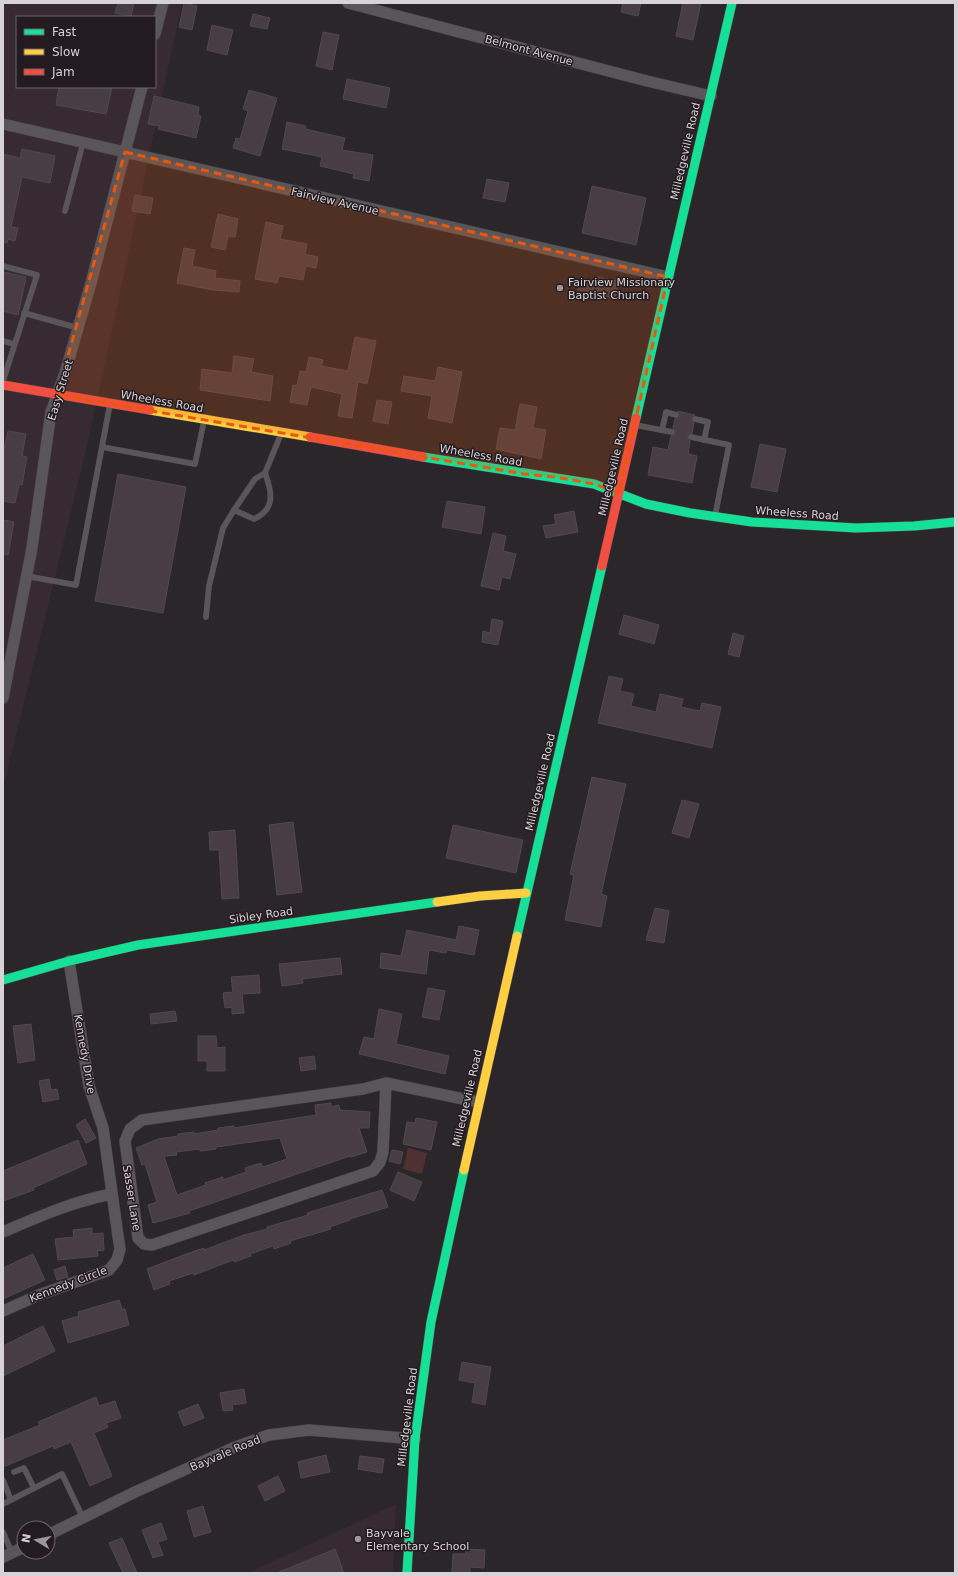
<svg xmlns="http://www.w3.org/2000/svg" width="958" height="1576" font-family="'DejaVu Sans',sans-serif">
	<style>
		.built { fill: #372a33; fill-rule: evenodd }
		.green { fill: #503133 }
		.building { fill: #483d42; stroke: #4f4a4c; fill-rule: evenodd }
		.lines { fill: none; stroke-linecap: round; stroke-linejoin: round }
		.lane-casing { stroke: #464245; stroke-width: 6 }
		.street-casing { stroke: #464245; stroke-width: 12 }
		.fast-casing { stroke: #464245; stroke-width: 10 }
		.slow-casing { stroke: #464245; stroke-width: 10 }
		.jam-casing { stroke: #464245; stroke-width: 10 }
		.lane { stroke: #595558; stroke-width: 5.5 }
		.street { stroke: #595558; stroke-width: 11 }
		.fast { stroke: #16e098; stroke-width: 9 }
		.slow { stroke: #ffcf43; stroke-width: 9 }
		.jam { stroke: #f24e42; stroke-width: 9 }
		.marked { fill: #e8590c; fill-opacity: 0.2; stroke: #e8590c; stroke-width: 3; stroke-dasharray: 8 5; stroke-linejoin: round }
		.poi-dot { fill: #9b9699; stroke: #231b20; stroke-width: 1.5 }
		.labels { text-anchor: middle; stroke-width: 3; stroke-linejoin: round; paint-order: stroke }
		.street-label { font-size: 11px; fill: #d7d2d5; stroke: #231b20 }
		.poi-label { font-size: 11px; fill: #d7d2d5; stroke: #231b20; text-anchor: start }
	</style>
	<rect width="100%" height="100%" fill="#2b2629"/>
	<g class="built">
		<path d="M3 3H182L86 451 3 788ZM17 17H155V87H17Z"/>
		<path d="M396 1504 393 1573H248Z"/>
	</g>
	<path class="green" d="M408 1148 427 1153 422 1174 403 1169Z"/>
	<g class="building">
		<path d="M118 3H134L131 16 115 13Z"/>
		<path d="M184 3 197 6 192 30 179 27Z"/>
		<path d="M623 3H641L638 16 621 12Z"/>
		<path d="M683 3H701L693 40 676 36Z"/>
		<path d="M253 14 270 18 267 29 250 26Z"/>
		<path d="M212 25 233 30 227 55 207 50Z"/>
		<path d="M323 32 339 35 332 70 316 66Z"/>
		<path d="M347 79 390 88 386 108 343 99Z"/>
		<path d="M59 87H112L106 114 56 105Z"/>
		<path d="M249 90 277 98 260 156 233 148 236 138 240 139 248 111 243 109Z"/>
		<path d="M154 96 199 107 198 115 201 116 196 138 158 129 159 126 148 124Z"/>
		<path d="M287 122 306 126 305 129 345 138 342 150 373 155 369 181 353 178 354 174 320 166 322 157 282 149Z"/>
		<path d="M22 149 55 156 50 183 22 177 11 227 18 228 15 241 8 239 7 243H3V154L20 158Z"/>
		<path d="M487 179 509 183 505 202 483 198Z"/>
		<path d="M592 186 646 198 636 245 582 233Z"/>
		<path d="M135 195 153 198 150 214 132 211Z"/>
		<path d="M218 214 238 219 235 237 228 236 225 250 211 247Z"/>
		<path d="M266 222 283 226 280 239 307 244 305 254 318 257 316 268 306 266 303 280 279 276 277 283 255 279Z"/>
		<path d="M184 248 195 250 192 266 216 271 215 278 240 281 239 292 213 290 177 283Z"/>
		<path d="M3 272 26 277 18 315 3 311Z"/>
		<path d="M597 277 619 281 615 298 578 290 581 278 596 281Z"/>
		<path d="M355 337 376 341 367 384 358 382 352 418 338 416 342 394 311 387 307 405 290 402 293 385 297 386 300 371 306 372 309 357 323 360 321 366 348 371Z"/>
		<path d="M234 356 254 359 251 372 273 376 270 401 200 390 202 369 232 373Z"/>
		<path d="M438 367 462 372 452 423 428 418 432 396 401 391 404 376 435 381Z"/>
		<path d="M377 400 392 402 388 424 373 421Z"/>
		<path d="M520 404 537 407 533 428 546 430 541 459 496 449 500 428 515 430Z"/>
		<path d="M677 411 695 415 691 418 694 423 692 433 687 437 690 441 688 454 697 456 692 483 648 475 653 447 668 450 671 436 676 433 673 428 675 419 680 416Z"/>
		<path d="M8 431 26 434 22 456 27 457 22 485 19 484 15 503 3 501V454Z"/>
		<path d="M760 444 786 449 777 492 751 487Z"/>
		<path d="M118 474 186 487 163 613 95 601Z"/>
		<path d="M447 501 485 507 481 534 442 527Z"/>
		<path d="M574 511 578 532 546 538 543 526 556 524 554 515Z"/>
		<path d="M3 520 14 522 8 555 3 554Z"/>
		<path d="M493 533 506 536 503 551 516 554 510 579 502 577 499 590 481 586Z"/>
		<path d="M624 615 659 625 654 644 619 634Z"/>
		<path d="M492 619 503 621 498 645 482 642 483 631 490 633Z"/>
		<path d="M733 633 744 636 739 657 728 654Z"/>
		<path d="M609 676 623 679 620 691 634 694 631 706 656 712 660 694 683 699 681 707 700 711 702 703 721 707 712 748 598 723Z"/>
		<path d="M592 777 626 784 601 894 607 896 601 927 565 920 574 875 570 874Z"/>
		<path d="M682 800 699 804 689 838 672 833Z"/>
		<path d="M293 822 302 892 277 895 269 825Z"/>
		<path d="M453 825 523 840 516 873 446 858Z"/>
		<path d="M235 830 239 898 222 899 219 850H210L209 832Z"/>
		<path d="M655 908 669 911 664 943 646 940Z"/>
		<path d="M459 926 479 930 474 955 447 950 446 953 429 950 426 974 380 968 381 953 401 956 407 930 456 940Z"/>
		<path d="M340 958 342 974 302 979 303 983 282 986 279 964Z"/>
		<path d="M259 975 260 993 242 994 244 1013 232 1014V1007L225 1008 223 993 233 992 231 977Z"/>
		<path d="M428 988 445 991 439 1020 422 1017Z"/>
		<path d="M379 1009 402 1014 396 1044 449 1056 445 1074 359 1054 364 1037 374 1039Z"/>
		<path d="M175 1011 177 1021 151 1024 150 1014Z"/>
		<path d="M31 1024 35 1060 18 1063 13 1026Z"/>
		<path d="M198 1036H216L217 1048 225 1047V1071H207V1061H198Z"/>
		<path d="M314 1056 316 1069 301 1071 299 1058Z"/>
		<path d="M49 1079 51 1090 57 1089 59 1099 43 1102 39 1081Z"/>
		<path d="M331 1103V1107L339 1105 340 1110 370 1112 369 1128H359L367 1152 351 1157 350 1156 189 1211 190 1213 153 1223 148 1205 157 1202 145 1164 142 1165 136 1148 158 1139 178 1136V1134L194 1132V1134L218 1130V1128L234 1126V1128L316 1115 315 1105ZM280 1138 287 1159 263 1167 261 1163 245 1168 246 1172 223 1180V1177L205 1183 206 1185 177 1195 164 1156 177 1155 176 1152 200 1149V1151L216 1149V1147Z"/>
		<path d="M416 1118 437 1122 431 1150 403 1144 407 1122 415 1123Z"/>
		<path d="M85 1119 96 1138 86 1143 76 1125Z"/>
		<path d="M78 1140 87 1164 33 1188 34 1190 3 1201V1171Z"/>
		<path d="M392 1150 403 1152 400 1164 389 1161Z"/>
		<path d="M398 1172 422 1182 414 1201 390 1190Z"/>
		<path d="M382 1190 388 1207 350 1219V1220L330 1227 331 1229 290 1241 291 1243 274 1249 273 1246 250 1254 251 1256 234 1262 233 1260 194 1275 193 1273 169 1281 170 1284 154 1290 147 1269 186 1254 204 1248V1250L244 1235 267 1229V1227L308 1215 307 1213Z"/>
		<path d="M92 1228V1234L103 1233 104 1250 97 1251 98 1256 58 1260 55 1239 74 1237 73 1230Z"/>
		<path d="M33 1254 45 1280 3 1299V1268Z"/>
		<path d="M65 1266 68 1277 57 1280 54 1270Z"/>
		<path d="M119 1300 122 1309H125L129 1325 68 1343 62 1321 79 1316 78 1312Z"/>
		<path d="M43 1326 55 1351 3 1376V1346Z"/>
		<path d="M462 1362 491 1367 485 1405 472 1402 475 1383 459 1380Z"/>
		<path d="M244 1389 246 1403 232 1405 233 1410 223 1411 220 1393Z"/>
		<path d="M96 1397 99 1406 115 1401 121 1418 106 1423 108 1427 94 1433 112 1476 90 1486 71 1442 54 1449 53 1446 3 1467V1440L40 1425 38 1422Z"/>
		<path d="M198 1404 204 1418 184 1426 178 1412Z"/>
		<path d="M326 1455 330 1472 301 1478 298 1462Z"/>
		<path d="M360 1456 384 1459 382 1473 358 1469Z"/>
		<path d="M278 1476 285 1491 265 1501 258 1486Z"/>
		<path d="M203 1506 211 1532 194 1537 187 1511Z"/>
		<path d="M161 1523 167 1539 158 1542 163 1555 153 1558 142 1530Z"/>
		<path d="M122 1538 137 1573H123L109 1543Z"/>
		<path d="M335 1549 344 1573H277Z"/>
		<path d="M466 1549 485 1550 484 1568 470 1567V1573H452L453 1554H466Z"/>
	</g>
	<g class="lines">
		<defs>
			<g id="lane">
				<path d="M65 211 83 143"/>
				<path d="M3 266 37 275 3 381"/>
				<path d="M24 313 78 328"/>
				<path d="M3 341 14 344"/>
				<path d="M695 419 708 422 704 440"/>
				<path d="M635 425 672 432"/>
				<path d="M662 430 666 412 676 415"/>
				<path d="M691 437 729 445 715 516"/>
				<path d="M102 447 195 464 204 421"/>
				<path d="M265 473C272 492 276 509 254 519L234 510 255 479 265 473 281 434"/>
				<path d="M26 576 76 585 110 404"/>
				<path d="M206 617 209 586 223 528 234 510"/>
				<path d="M14 1472 24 1468 34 1488"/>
				<path d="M3 1480 11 1500"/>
				<path d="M3 1504 62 1474 83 1518"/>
				<path d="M3 1532 12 1553"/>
			</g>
			<g id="street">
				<path d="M348 3 647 81 711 96"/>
				<path d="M155 34 163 3"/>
				<path d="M3 124 668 277"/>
				<path d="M3 698 32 548 51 412 65 373 91 283 142 87"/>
				<path d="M386 1083 383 1152 380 1162 373 1171 152 1245 144 1244 138 1238 125 1141 130 1129 142 1120 363 1089 386 1083 478 1102"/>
				<path d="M3 1232C38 1217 74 1201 112 1194"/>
				<path d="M3 1311 39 1295 109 1270 117 1260 120 1249 118 1236 103 1128 89 1086 69 961"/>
				<path d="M48 1535 135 1492 233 1448 269 1435 309 1430 415 1439"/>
				<path d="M3 1557 24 1547"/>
			</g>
			<g id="fast">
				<path d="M636 418 732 3"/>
				<path d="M423 457 594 484 646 504 690 513 752 522 856 528 914 526 955 522"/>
				<path d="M517 936 602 566"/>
				<path d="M3 980 69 961 138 945 437 902"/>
				<path d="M407 1573 415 1439 431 1322 464 1170"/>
			</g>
			<g id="slow">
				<path d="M150 410 310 437"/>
				<path d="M437 902 480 896 526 893"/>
				<path d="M464 1170 517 936"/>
			</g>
			<g id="jam">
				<path d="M3 385 150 410"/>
				<path d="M310 437 423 457"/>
				<path d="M602 566 636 418"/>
			</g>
		</defs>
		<use href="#lane" class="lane-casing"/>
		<use href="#street" class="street-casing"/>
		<use href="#fast" class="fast-casing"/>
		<use href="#slow" class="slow-casing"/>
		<use href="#jam" class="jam-casing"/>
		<use href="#lane" class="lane"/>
		<use href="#street" class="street"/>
		<use href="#fast" class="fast"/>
		<use href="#slow" class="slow"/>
		<use href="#jam" class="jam"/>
	</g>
	<path class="marked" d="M125 152 668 277 619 493 594 484 556 477 524 474 57 395Z"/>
	<g class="poi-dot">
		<circle cx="560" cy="288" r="4"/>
		<circle cx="358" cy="1539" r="4"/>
	</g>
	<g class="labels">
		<g class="street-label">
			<text transform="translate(529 50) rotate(15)" y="4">Belmont Avenue</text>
			<text transform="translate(685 151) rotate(-77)" y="4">Milledgeville Road</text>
			<text transform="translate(335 201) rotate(13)" y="4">Fairview Avenue</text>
			<text transform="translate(60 390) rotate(-73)" y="4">Easy Street</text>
			<text transform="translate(162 401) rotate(10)" y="4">Wheeless Road</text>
			<text transform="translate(481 455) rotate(10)" y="4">Wheeless Road</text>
			<text transform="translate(613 467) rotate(-77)" y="4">Milledgeville Road</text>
			<text transform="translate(797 513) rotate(4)" y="4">Wheeless Road</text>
			<text transform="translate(540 782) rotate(-77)" y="4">Milledgeville Road</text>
			<text transform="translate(261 915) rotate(-8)" y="4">Sibley Road</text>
			<text transform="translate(85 1054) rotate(80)" y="4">Kennedy Drive</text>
			<text transform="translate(467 1098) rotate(-77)" y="4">Milledgeville Road</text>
			<text transform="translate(132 1198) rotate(81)" y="4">Sasser Lane</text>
			<text transform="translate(68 1284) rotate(-21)" y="4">Kennedy Circle</text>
			<text transform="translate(407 1417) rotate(-83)" y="4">Milledgeville Road</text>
			<text transform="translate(225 1453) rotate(-23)" y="4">Bayvale Road</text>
		</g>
		<g class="poi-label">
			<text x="568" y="286">Fairview Missionary<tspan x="568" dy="13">Baptist Church</tspan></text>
			<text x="366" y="1537">Bayvale<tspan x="366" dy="13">Elementary School</tspan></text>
		</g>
	</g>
	<rect width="958" height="1576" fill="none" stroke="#d7d2d5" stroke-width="8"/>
	<rect x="16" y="16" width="140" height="72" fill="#231b20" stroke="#6b6468"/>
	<rect x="24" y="29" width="20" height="6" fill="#16e098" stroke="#6b6468"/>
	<text x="52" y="36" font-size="12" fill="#d7d2d5">Fast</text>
	<rect x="24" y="49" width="20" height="6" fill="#ffcf43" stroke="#6b6468"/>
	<text x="52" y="56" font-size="12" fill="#d7d2d5">Slow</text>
	<rect x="24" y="69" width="20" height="6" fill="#f24e42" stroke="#6b6468"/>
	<text x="52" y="76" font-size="12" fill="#d7d2d5">Jam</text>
	<g transform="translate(36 1540) rotate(280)"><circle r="19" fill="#231b20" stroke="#6b6468"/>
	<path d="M0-3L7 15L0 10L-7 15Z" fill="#9b9699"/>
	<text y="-6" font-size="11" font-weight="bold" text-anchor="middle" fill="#d7d2d5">N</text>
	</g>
</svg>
